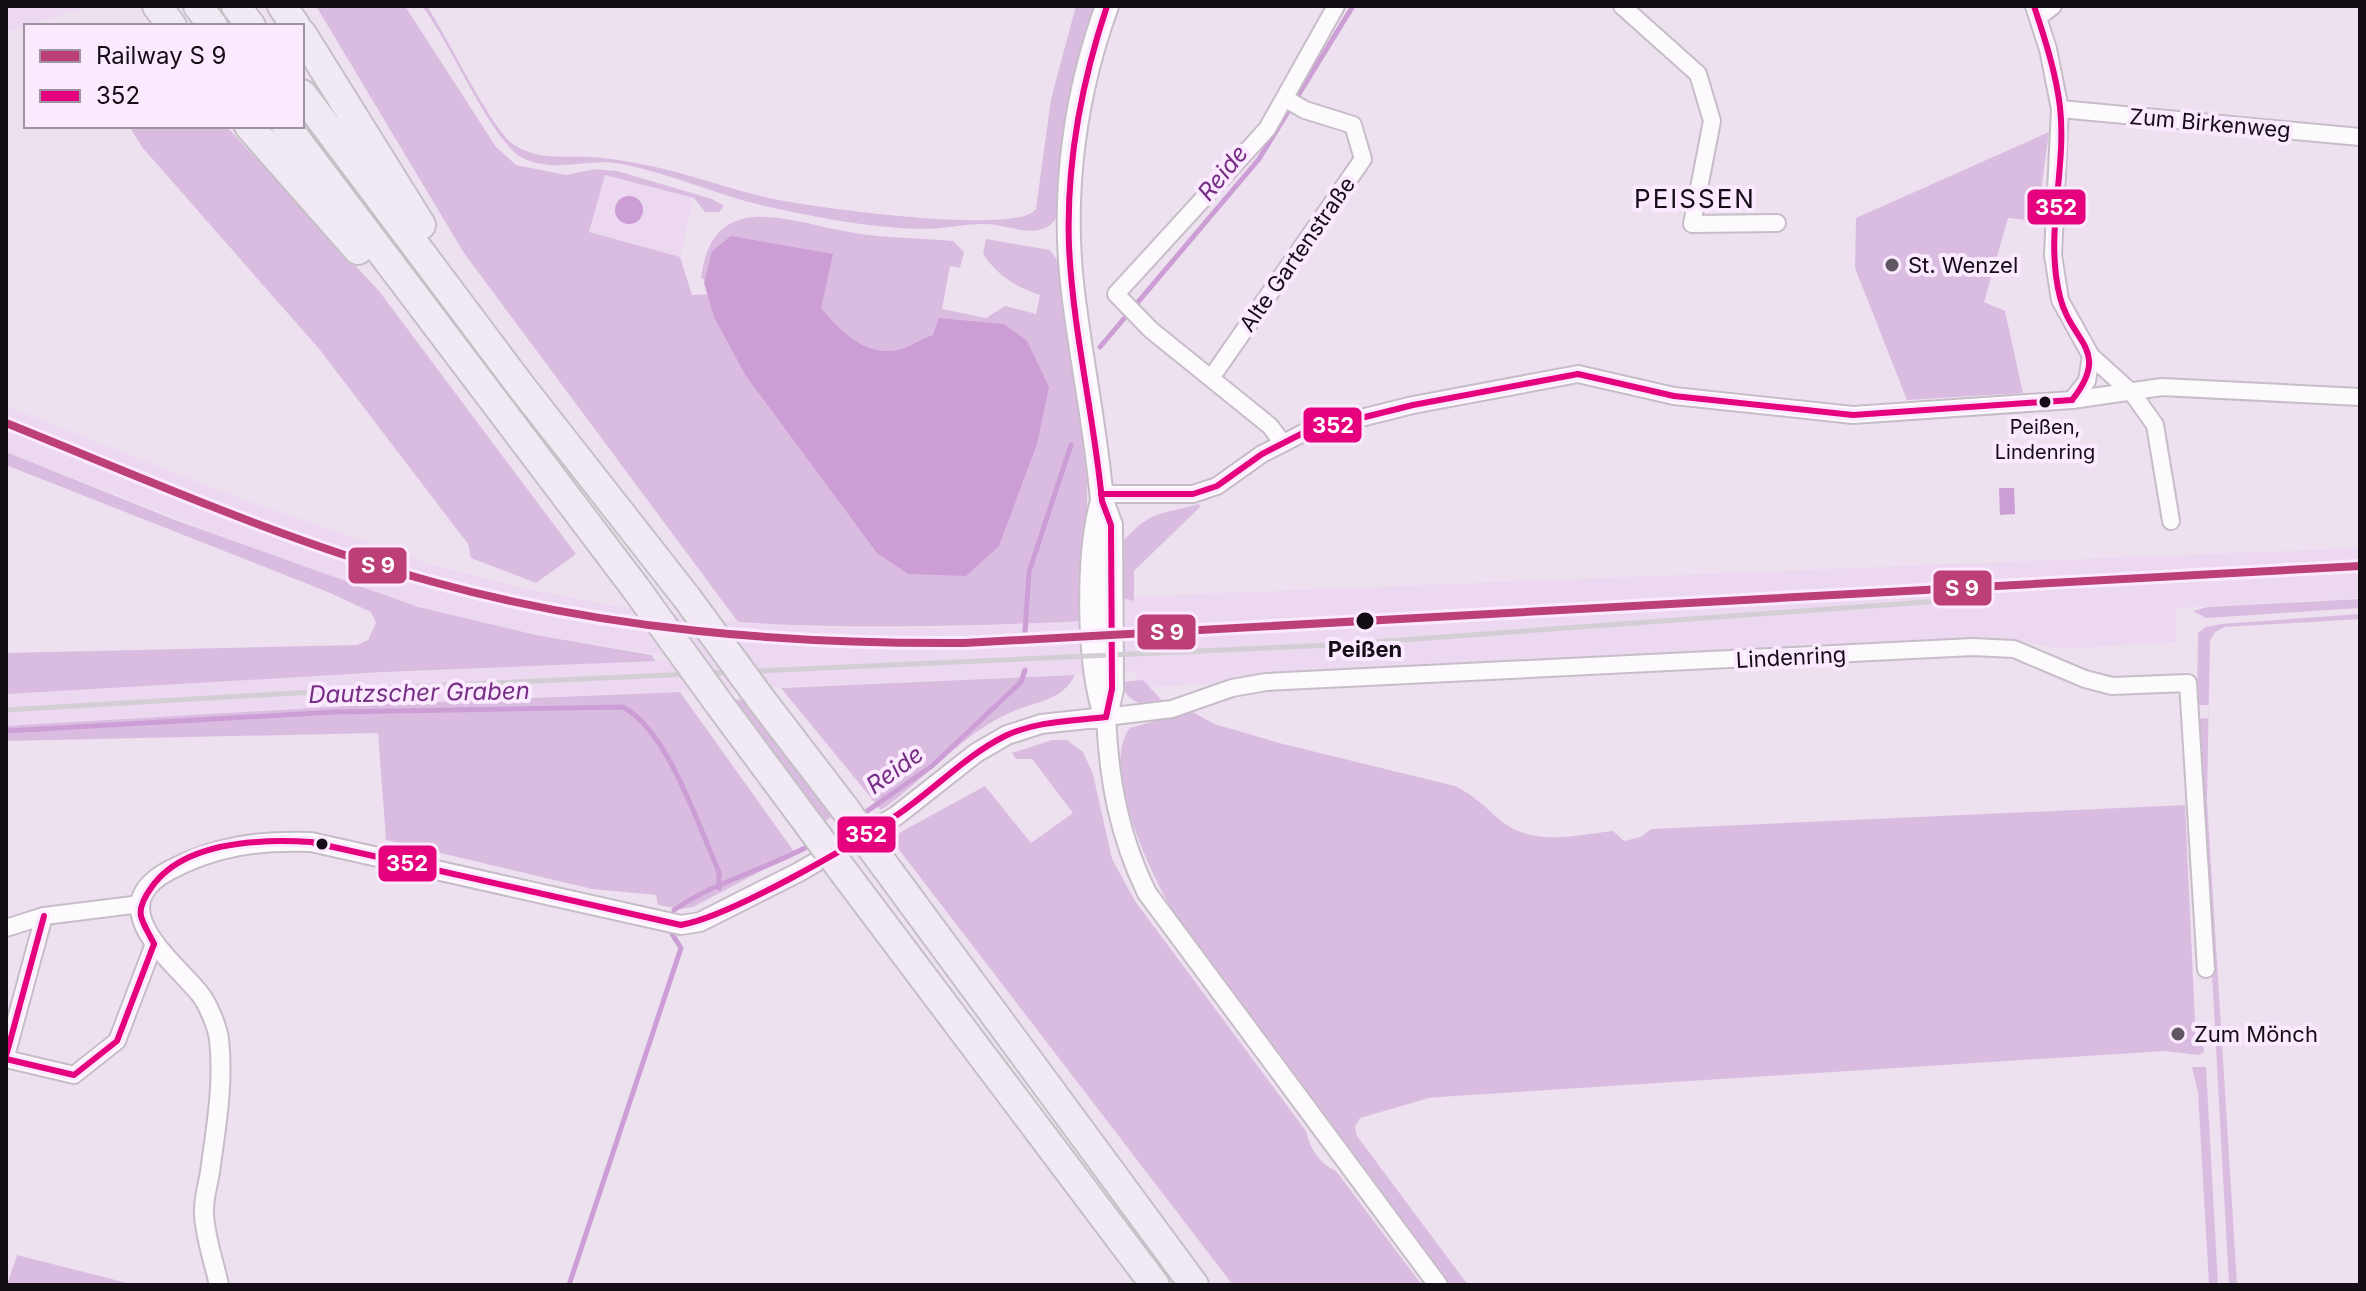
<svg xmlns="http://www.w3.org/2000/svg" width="2366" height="1291" font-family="Inter,sans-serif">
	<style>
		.built { fill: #ecd8f0 }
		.green { fill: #dbbce1 }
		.water { fill: #cd9ed5 }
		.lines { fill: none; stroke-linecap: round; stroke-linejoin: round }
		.stream { stroke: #cd9ed5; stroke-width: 5 }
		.minor-casing { stroke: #c7bdc8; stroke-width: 20 }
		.tertiary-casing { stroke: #c7bdc8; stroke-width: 22 }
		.secondary-casing { stroke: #c7bdc8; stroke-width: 26 }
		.motorway-casing { stroke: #c5c0c6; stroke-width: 32 }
		.minor { stroke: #fcfafd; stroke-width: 16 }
		.tertiary { stroke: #fcfafd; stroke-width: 18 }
		.secondary { stroke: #fcfafd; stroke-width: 22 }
		.motorway { stroke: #f1e9f3; stroke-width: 28 }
		.rail { stroke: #d2ced3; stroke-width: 5 }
		.motorway-bridge-casing { stroke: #c5c0c6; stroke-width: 32; stroke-linecap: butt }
		.motorway-bridge { stroke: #f1e9f3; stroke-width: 28 }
		.bus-1-casing { stroke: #fbeaff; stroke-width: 12 }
		.bus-1 { stroke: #e5007d; stroke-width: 6 }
		.rail-1-casing { stroke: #fbeaff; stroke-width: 14 }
		.rail-1 { stroke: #bc4077; stroke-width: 8 }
		.poi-dot { fill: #605761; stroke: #fbeaff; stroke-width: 3 }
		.bus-dot { fill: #140d15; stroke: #fbeaff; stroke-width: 3 }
		.labels { text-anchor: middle; stroke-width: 8; stroke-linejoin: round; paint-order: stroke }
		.bus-label { font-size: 20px; fill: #140d15; stroke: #fbeaff }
		.street-label { font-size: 22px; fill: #140d15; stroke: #fbeaff }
		.poi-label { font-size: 22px; fill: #140d15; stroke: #fbeaff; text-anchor: start }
		.stop-label { font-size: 22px; font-weight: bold; fill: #140d15; stroke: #fbeaff }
		.water-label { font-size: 24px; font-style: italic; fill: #762d84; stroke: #fbeaff }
		.quarter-label { font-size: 26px; letter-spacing: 2px; fill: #140d15; stroke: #fbeaff }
		.line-badge { stroke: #fbeaff; stroke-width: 3 }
		.badge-label { font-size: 22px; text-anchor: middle; font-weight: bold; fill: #fff }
	</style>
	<rect width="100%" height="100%" fill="#ede1ef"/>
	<g class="built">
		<path d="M6 6H91L6 32Z"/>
		<path d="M605 174 694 198 680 257 589 232Z"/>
		<path d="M6 406 228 494 433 565 523 588 614 606 738 622 833 628H934L1118 619V597L2360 548V598L2176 608V642L2060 649 2008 638 1138 688 1135 672 382 704 6 726V694L149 684 686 659 536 635 418 607 318 573 6 452Z"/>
	</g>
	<g class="green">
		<path d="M316 6H405L496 147 516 165 566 175 595 169 617 171 712 199 724 206 719 212H705L694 198 605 175 589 232 680 257 692 295 712 294 881 549 917 345 889 354 863 352 701 278C713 185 791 223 854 233 887 238 920 238 953 241L964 252 960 268 950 266 942 309 986 318 1005 306 1036 314 1040 295C1016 287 998 276 983 254L986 239 1050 250 1061 266 1087 479V621C970 626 855 630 738 622L464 253Z"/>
		<path d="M422 6H427C446 35 492 130 514 145 537 160 564 156 591 157 610 158 631 162 651 166 692 175 732 190 774 199 811 207 1018 236 1036 209L1051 99 1076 6H1097L1059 212C1046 246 1009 223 983 224 964 224 943 229 923 229 869 228 813 217 761 205 714 194 669 173 622 164 588 157 554 175 521 157 491 140 449 40 422 6Z"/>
		<path d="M302 108 405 246 396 253 302 126Z"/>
		<path d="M129 126H226L379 291 576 554 536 583 471 558 468 544 320 350 142 147Z"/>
		<path d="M2049 132 2037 221 2008 218 1984 302 2005 311 2023 393 1907 400 1855 268 1856 218Z"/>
		<path d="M6 452 175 520 418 607 536 635 651 655 656 661 386 672 6 694V653L357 645 368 640 376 623 371 612 328 592 6 465Z"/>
		<path d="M1199 504 1200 507 1134 571V601L1118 597V547C1150 510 1155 516 1199 504Z"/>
		<path d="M2360 599V608L2206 618 2193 611 2208 607Z"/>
		<path d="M2360 614V619L2225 627 2215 632 2210 641 2207 801 2237 1285H2229L2198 719 2208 718 2209 705H2197L2198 633 2206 627 2222 624Z"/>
		<path d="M1075 675C1062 701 1037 701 1014 711 964 731 925 780 881 810L781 688Z"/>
		<path d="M1143 680 1165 704C1145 707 1127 704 1121 682Z"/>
		<path d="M680 692 795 853 693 907 681 909 658 905 656 895 592 889 386 840 378 733 6 741V726L382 704Z"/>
		<path d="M749 699 835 815 825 821 735 700Z"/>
		<path d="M1191 711 1214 724 1283 744 1455 786C1476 796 1486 809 1504 823 1534 846 1579 835 1613 831L1624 841 1641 837 1651 829 2185 805 2196 1044 2203 1045 2204 1052 2199 1055 2165 1051 1454 1096 1429 1098 1360 1118 1355 1127 1357 1136 1468 1285H1450L1185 931C1159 893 1097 769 1130 728Z"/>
		<path d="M1052 740H1067L1083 752 1093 774 1112 859 1135 901 1306 1131C1310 1149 1319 1163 1336 1171L1422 1285H1233L890 838 985 786 1031 843 1073 813 1032 759H1016L1012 753Z"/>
		<path d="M2192 1067H2206L2218 1285H2209L2198 1092Z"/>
		<path d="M17 1255 135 1285H7Z"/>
	</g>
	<g class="water">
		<circle cx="629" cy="210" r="14"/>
		<path d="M731 236 833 254 821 308C841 331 863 356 897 350 908 348 921 339 933 335L939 318 1004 324 1027 341 1049 387 1037 444 999 546 966 576 908 574 877 553 746 376 714 317 704 283 712 251Z"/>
		<path d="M1999 488H2014L2015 514 2000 515Z"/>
	</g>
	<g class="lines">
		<g class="stream">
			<path d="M1100 347 1259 159 1353 6"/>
			<path d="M1025 632 1029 572 1071 445"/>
			<path d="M6 731 334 712 623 707C668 731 698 825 719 872V888"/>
			<path d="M860 816 932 766 1021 682 1025 670"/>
			<path d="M674 910C715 881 769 869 814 843"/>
			<path d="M569 1285 681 948 672 934"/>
		</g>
		<defs>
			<g id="minor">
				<path d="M1622 6 1698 74 1712 121 1692 224 1777 223"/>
				<path d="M2034 6 2048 49 2060 109 2053 255 2060 300 2091 356 2133 394 2155 425 2171 521"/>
				<path d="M2040 16 2053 6"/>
				<path d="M2060 109 2360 137"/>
				<path d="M1211 378 1363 159 1353 125 1305 110 1286 99"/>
				<path d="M2072 400 2087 381 2091 356"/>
				<path d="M1282 442 1270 426 1151 330 1116 294 1267 129 1336 6"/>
				<path d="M1101 494H1193L1217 486 1262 454 1305 432 1413 405 1578 374 1674 396 1853 415 2072 400 2162 387 2360 397"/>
				<path d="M1106 717 1172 709 1232 688 1266 682 1973 647 2014 649 2085 679 2112 686 2188 683 2206 969"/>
				<path d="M6 928 44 916 141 904"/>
				<path d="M6 1056 44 916"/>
				<path d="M6 1059 74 1075 117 1041 154 944"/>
			</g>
			<path id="tertiary" d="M219 1285C214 1262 205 1237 204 1214 203 1200 208 1185 210 1172 216 1127 224 1084 219 1039 217 1026 208 1004 200 994 173 960 99 907 170 870 216 846 260 840 311 842L681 925 700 922 799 872 896 816 976 753 1007 735 1041 724 1106 717C1109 781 1119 836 1147 893L1438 1285"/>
			<g id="secondary">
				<path d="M1102 501C1087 553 1087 666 1106 717"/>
				<path d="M1106 717 1112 689 1111 525 1102 501C1096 428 1080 356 1072 283 1062 190 1075 94 1107 6"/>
			</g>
			<g id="motorway">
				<path d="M157 6 172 26"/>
				<path d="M198 6 213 26"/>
				<path d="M236 6 251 26"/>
				<path d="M282 6 296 26"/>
				<path d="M302 34 421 225"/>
				<path d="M302 94 520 385 687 598"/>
				<path d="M249 126 358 250"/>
				<path d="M286 126 637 590"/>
				<path d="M760 698 845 809"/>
				<path d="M717 701 812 829"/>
				<path d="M871 847 1194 1285"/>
				<path d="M840 867 1155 1285"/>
			</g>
		</defs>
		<use href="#minor" class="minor-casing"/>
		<use href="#tertiary" class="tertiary-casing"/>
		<use href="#secondary" class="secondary-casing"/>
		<use href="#motorway" class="motorway-casing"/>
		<use href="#minor" class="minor"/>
		<use href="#tertiary" class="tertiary"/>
		<use href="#secondary" class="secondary"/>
		<use href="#motorway" class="motorway"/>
		<path class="rail" d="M6 710 380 688 1332 645 1968 599"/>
		<defs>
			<g id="motorway-bridge">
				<path d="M637 590 717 701"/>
				<path d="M687 598 760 698"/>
				<path d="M845 809 871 847"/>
				<path d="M812 829 840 867"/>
			</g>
		</defs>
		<use href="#motorway-bridge" class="motorway-bridge-casing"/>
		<use href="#motorway-bridge" class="motorway-bridge"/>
		<defs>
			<g id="bus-1">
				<path d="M2034 6C2045 39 2056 73 2060 107 2067 170 2044 234 2060 297 2071 343 2112 349 2072 400"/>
				<path d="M1101 494H1193L1217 486 1262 454 1305 432 1413 405 1578 374 1674 396 1853 415 2072 400"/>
				<path d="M1106 717 1112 689 1111 525 1102 501C1094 416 1073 332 1069 246 1066 164 1081 84 1107 6"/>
				<path d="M154 944C150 935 143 925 141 916 139 907 146 895 151 888 183 841 261 839 311 842L681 925C729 917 854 845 897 815 934 790 965 756 1005 736 1036 721 1072 721 1106 717"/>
				<path d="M6 1056 44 916"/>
				<path d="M6 1059 74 1075 117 1041 154 944"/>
			</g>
		</defs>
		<use href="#bus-1" class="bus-1-casing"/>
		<use href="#bus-1" class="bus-1"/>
		<defs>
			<path id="rail-1" d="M6 423C148 480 289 543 437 583 609 630 786 644 964 643L2360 566"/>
		</defs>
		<use href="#rail-1" class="rail-1-casing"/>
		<use href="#rail-1" class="rail-1"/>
	</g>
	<g class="poi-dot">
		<circle cx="1892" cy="265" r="8"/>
		<circle cx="2178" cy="1034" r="8"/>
	</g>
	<g class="bus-dot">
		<circle cx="2045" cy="402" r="7"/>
		<circle cx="1365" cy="621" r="10"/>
		<circle cx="322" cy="844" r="7"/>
	</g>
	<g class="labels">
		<g class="bus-label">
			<text x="2045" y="434">Peißen,<tspan x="2045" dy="25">Lindenring</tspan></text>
		</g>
		<g class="street-label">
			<text transform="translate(2210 123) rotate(5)" y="8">Zum Birkenweg</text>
			<text transform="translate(1297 254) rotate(-55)" y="8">Alte Gartenstraße</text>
			<text transform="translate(1791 657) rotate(-3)" y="8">Lindenring</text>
		</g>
		<g class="poi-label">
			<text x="1908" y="273">St. Wenzel</text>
			<text x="2194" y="1042">Zum Mönch</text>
		</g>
		<g class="stop-label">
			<text x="1365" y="657">Peißen</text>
		</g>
		<g class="water-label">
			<text transform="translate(1223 173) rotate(-51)" y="8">Reide</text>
			<text transform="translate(419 693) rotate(-1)" y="8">Dautzscher Graben</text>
			<text transform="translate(895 770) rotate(-36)" y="8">Reide</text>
		</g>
		<g class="quarter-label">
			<text x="1695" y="208">PEISSEN</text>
		</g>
	</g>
	<g class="line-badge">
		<rect x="2026" y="188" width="61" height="38" rx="8" fill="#e5007d"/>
		<rect x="1302" y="406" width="61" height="38" rx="8" fill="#e5007d"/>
		<rect x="347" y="546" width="61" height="39" rx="8" fill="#bc4077"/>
		<rect x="1932" y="569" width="61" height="38" rx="8" fill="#bc4077"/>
		<rect x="1136" y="613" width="61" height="38" rx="8" fill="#bc4077"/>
		<rect x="836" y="815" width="61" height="39" rx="8" fill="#e5007d"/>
		<rect x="377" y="844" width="61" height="39" rx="8" fill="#e5007d"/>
	</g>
	<g class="badge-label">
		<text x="2056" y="215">352</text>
		<text x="1333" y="433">352</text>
		<text x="378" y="573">S 9</text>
		<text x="1962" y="596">S 9</text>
		<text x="1167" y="640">S 9</text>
		<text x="866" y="842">352</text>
		<text x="407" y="871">352</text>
	</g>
	<rect width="2366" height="1291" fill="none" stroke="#140d15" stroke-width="16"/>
	<rect x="24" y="24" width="280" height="104" fill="#fbeaff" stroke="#9f92a1" stroke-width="2"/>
	<rect x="40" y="50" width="40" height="12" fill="#bc4077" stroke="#9f92a1" stroke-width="2"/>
	<text x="96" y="64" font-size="24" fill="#140d15">Railway S 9</text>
	<rect x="40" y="90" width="40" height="12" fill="#e5007d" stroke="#9f92a1" stroke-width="2"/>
	<text x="96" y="104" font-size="24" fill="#140d15">352</text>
</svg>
